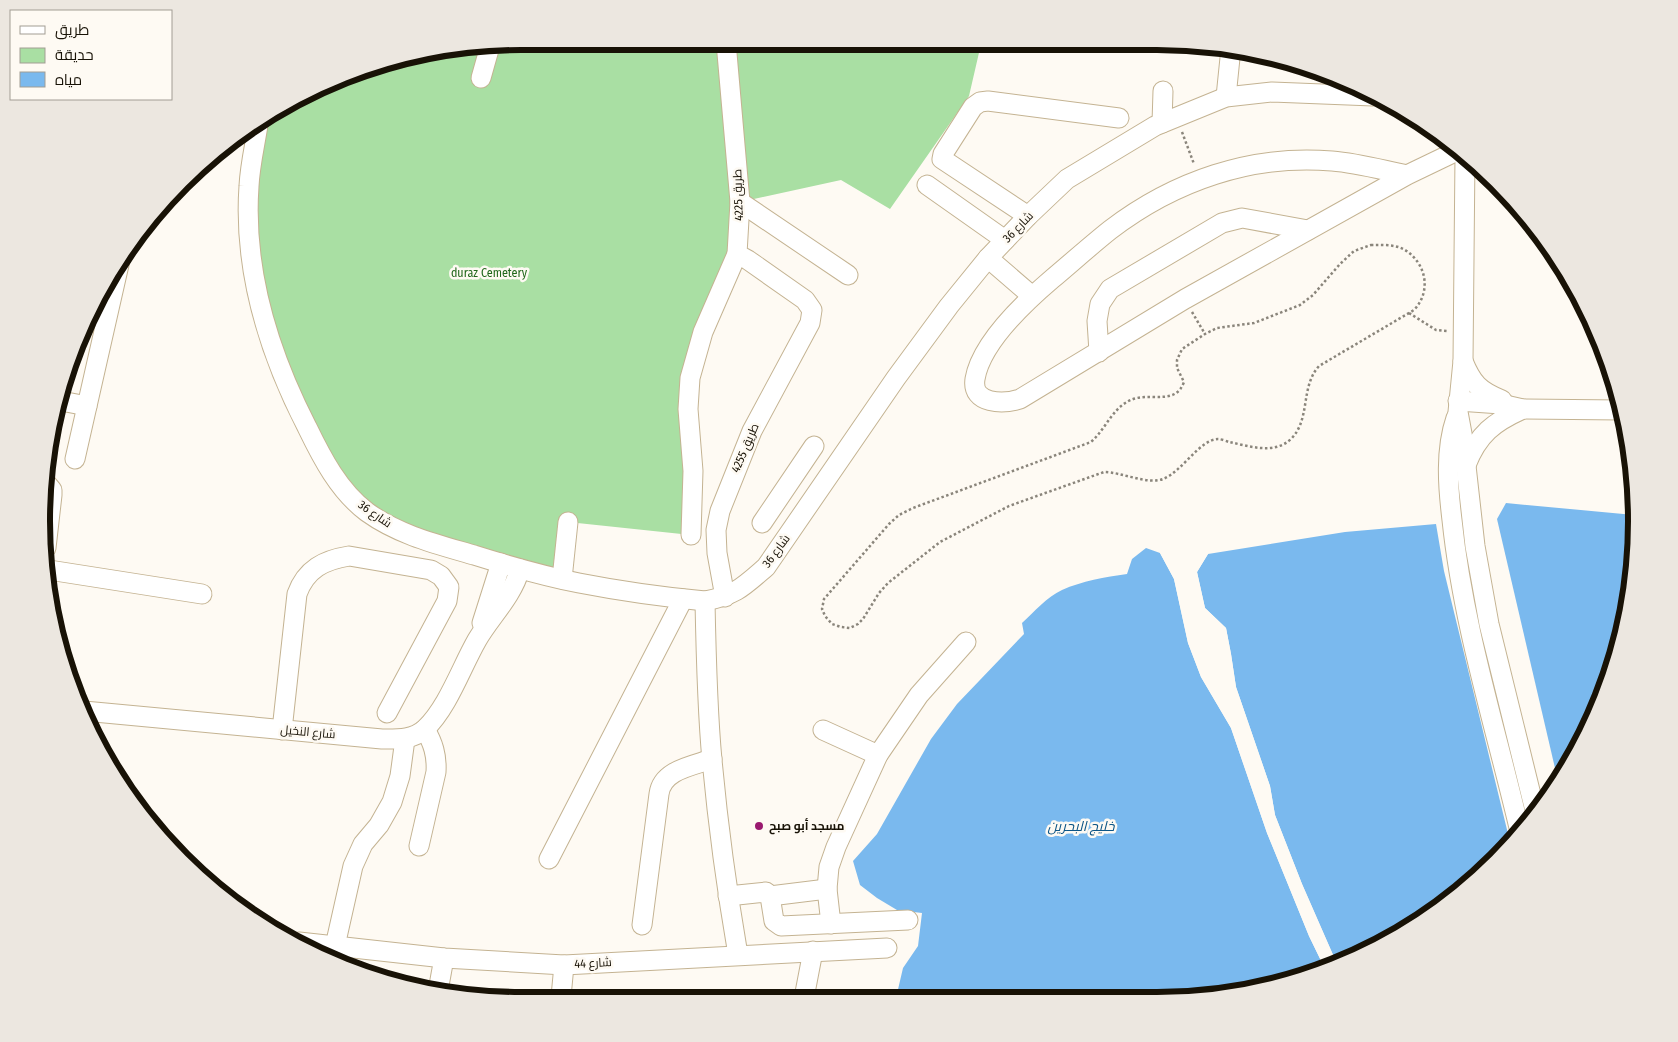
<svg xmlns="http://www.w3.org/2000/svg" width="1678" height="1042" font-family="'Fira Sans Condensed',Cairo,sans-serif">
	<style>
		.green { fill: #a9dfa3 }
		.water { fill: #7ab9ee }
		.pier { fill: #fefaf3 }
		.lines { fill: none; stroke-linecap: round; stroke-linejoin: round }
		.minor-casing { stroke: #c4b392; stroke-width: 21 }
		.path { stroke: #8a857b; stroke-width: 2.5; stroke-dasharray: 2.5 2.5; stroke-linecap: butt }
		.minor { stroke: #fff; stroke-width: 19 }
		.poi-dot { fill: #9a196f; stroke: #fefaf3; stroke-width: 2 }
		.labels { text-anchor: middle; stroke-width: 5; stroke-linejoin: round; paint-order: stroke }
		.street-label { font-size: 12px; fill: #181206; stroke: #fefaf3 }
		.park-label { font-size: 12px; fill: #20671b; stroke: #fefaf3 }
		.poi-label { font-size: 12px; font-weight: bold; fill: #181206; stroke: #fefaf3; text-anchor: start }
		.water-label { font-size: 14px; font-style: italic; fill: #0c5586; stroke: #fefaf3 }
		.rim { fill: none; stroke: #181206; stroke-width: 6 }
	</style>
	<rect width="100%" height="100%" fill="#fefaf3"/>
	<path class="green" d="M521 41 981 44 969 96 890 209 841 180 740 202 737 254 690 378 691 535 568 522 562 579 365 510 318 449 257 293 258 125 367 67Z"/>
	<g class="water">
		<path d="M1506 503 1634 515 1636 552 1620 645 1587 733 1558 781 1497 519Z"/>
		<path d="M1436 524 1444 571 1510 842 1474 882 1397 937 1337 964 1302 884 1275 815 1270 786 1236 687 1231 654 1226 628 1205 608 1197 572 1208 554 1345 532Z"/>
		<path d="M1146 548 1160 553 1174 579 1188 643 1201 677 1231 728 1267 833 1309 936 1325 969 1311 975 1189 1000 896 998 903 968 918 946 922 913 897 910 877 898 860 885 853 861 877 834 931 739 957 704 1024 634 1022 623C1034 612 1047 597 1062 590 1082 581 1105 577 1127 574L1132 559Z"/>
	</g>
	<g class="pier">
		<path d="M1160 553H1163L1176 578 1190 642 1204 676 1233 727 1269 832 1311 935 1327 968 1325 969 1309 936 1267 833 1231 728 1201 677 1188 643 1174 579Z"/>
		<path d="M1206 554H1208L1197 572 1205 608 1226 628 1231 654 1236 687 1270 786 1275 815 1302 884 1337 964 1334 965 1300 885 1272 815 1267 787 1233 688 1229 654 1224 629 1203 609 1194 571Z"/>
	</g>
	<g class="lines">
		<defs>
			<g id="minor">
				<path d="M481 78 490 46"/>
				<path d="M1226 97 1231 48"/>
				<path d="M1162 123 1163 91"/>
				<path d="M258 125C255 145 250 165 249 186 243 271 269 353 307 427 322 458 339 491 367 512 399 535 436 544 474 555 509 566 543 576 579 583 620 591 663 597 705 601 736 595 743 587 766 567L896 378 949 306 988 258 1028 216 1067 179 1155 126 1226 97 1272 92 1373 96"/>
				<path d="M1465 156 1463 361 1458 412 1463 439 1475 546 1489 624 1536 815"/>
				<path d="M1407 175C1382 170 1358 163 1332 161 1252 154 1174 181 1110 230 1090 246 1071 263 1052 279 1025 302 981 343 975 379 971 405 1004 404 1020 399L1185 299 1407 175 1459 150"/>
				<path d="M927 185 1005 240"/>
				<path d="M740 202 848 275"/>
				<path d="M1028 216 942 159 943 154 973 107 980 102 988 101 1119 118"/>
				<path d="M988 258 1032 296"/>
				<path d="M1099 352 1097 321 1100 304 1110 289 1222 223 1242 218 1308 230"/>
				<path d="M1463 361C1472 383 1479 391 1502 400"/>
				<path d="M61 401 87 406"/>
				<path d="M1458 401 1501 404 1523 409 1621 410"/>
				<path d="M1456 418C1445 450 1448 487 1452 520 1463 626 1496 729 1520 832"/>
				<path d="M75 459 121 256"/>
				<path d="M1466 465C1478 434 1494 422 1523 409"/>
				<path d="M762 523 814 446"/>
				<path d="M691 535 693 471 688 409 690 378 703 332 737 254"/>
				<path d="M46 548 52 495V490L47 484"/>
				<path d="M49 570 202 594"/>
				<path d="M562 579 568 522"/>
				<path d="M725 597 717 553 716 530 720 511 752 431 810 323 812 310 805 300 748 260 737 254 740 202 726 42"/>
				<path d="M705 601C706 654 707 707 712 760 718 825 727 891 738 955"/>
				<path d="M482 623 501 563"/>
				<path d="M84 711 382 739C397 739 413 740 425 729 448 707 461 668 477 640 491 616 512 597 520 569"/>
				<path d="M282 730 297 594C306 569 324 560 349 556L431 570 441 576 449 587 447 601 387 713"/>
				<path d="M823 730 878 755"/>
				<path d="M419 846 436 772C437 755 433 743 425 729"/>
				<path d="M549 859 683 599"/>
				<path d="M728 896 766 892 770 896 774 921 781 926 908 920"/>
				<path d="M770 896 827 889"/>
				<path d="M831 924 827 889 829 867 836 847 878 755 919 695 966 642"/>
				<path d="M642 925 659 794C662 770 692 766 712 759"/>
				<path d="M299 942 444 958 564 965 887 948"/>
				<path d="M335 946 353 866 363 844 379 825 392 802 400 776 405 739"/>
				<path d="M438 991 444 958"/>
				<path d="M561 997 564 965"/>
				<path d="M804 998 813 951"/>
			</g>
		</defs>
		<use href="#minor" class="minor-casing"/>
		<g class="path">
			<path d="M1182 132 1194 164"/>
			<path d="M1371 245C1382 245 1395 244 1405 250 1426 263 1432 291 1414 310L1319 366C1300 387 1311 419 1291 439 1274 455 1249 446 1229 442 1226 441 1221 439 1218 439 1199 440 1182 472 1163 479 1148 485 1121 472 1104 472L1009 506 940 542 888 583 879 593 863 619 858 624 850 628 841 627 832 624 825 616 822 609 824 599 889 524 899 515 913 508 1091 442C1107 428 1114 403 1137 398 1155 394 1176 404 1184 382L1177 368V360L1182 349 1205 334 1217 328 1254 323 1300 305 1313 295 1340 264 1354 251Z"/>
			<path d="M1192 312 1205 334"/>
			<path d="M1409 313 1436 330 1447 331"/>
		</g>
		<use href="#minor" class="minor"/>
	</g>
	<circle class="poi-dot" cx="759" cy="826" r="5"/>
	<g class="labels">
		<g class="street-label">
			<text transform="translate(738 195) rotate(-92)" y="4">طريق 4225</text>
			<text transform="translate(1018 227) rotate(-46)" y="4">شارع 36</text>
			<text transform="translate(745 448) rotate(-67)" y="4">طريق 4255</text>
			<text transform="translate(375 514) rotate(35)" y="4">شارع 36</text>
			<text transform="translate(776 551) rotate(-54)" y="4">شارع 36</text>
			<text transform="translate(308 732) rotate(5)" y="4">شارع النخيل</text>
			<text transform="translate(593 963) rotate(-3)" y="4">شارع 44</text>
		</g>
		<g class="park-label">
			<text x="489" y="277">duraz Cemetery</text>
		</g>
		<g class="poi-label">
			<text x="769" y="830">مسجد أبو صبح</text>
		</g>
		<g class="water-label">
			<text x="1081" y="831">خليج البحرين</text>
		</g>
	</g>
	<path d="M0 0H1678V1042H0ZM521 50H1157A471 471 0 0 1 1628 521V521A471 471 0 0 1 1157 992H521A471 471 0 0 1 50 521V521A471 471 0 0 1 521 50Z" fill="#ece7e0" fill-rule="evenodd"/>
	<path class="rim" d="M521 50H1157A471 471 0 0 1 1628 521V521A471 471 0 0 1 1157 992H521A471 471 0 0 1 50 521V521A471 471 0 0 1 521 50Z"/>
	<rect x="10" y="10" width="162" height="90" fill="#fefaf3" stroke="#a29d94"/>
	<rect x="20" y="26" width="25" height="8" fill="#ffffff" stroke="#a29d94"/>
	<text x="55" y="35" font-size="15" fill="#181206">طريق</text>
	<rect x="20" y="48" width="25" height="15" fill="#a9dfa3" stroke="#a29d94"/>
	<text x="55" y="60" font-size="15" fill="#181206">حديقة</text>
	<rect x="20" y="72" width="25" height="15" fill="#7ab9ee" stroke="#a29d94"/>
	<text x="55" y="85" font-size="15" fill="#181206">مياه</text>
</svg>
